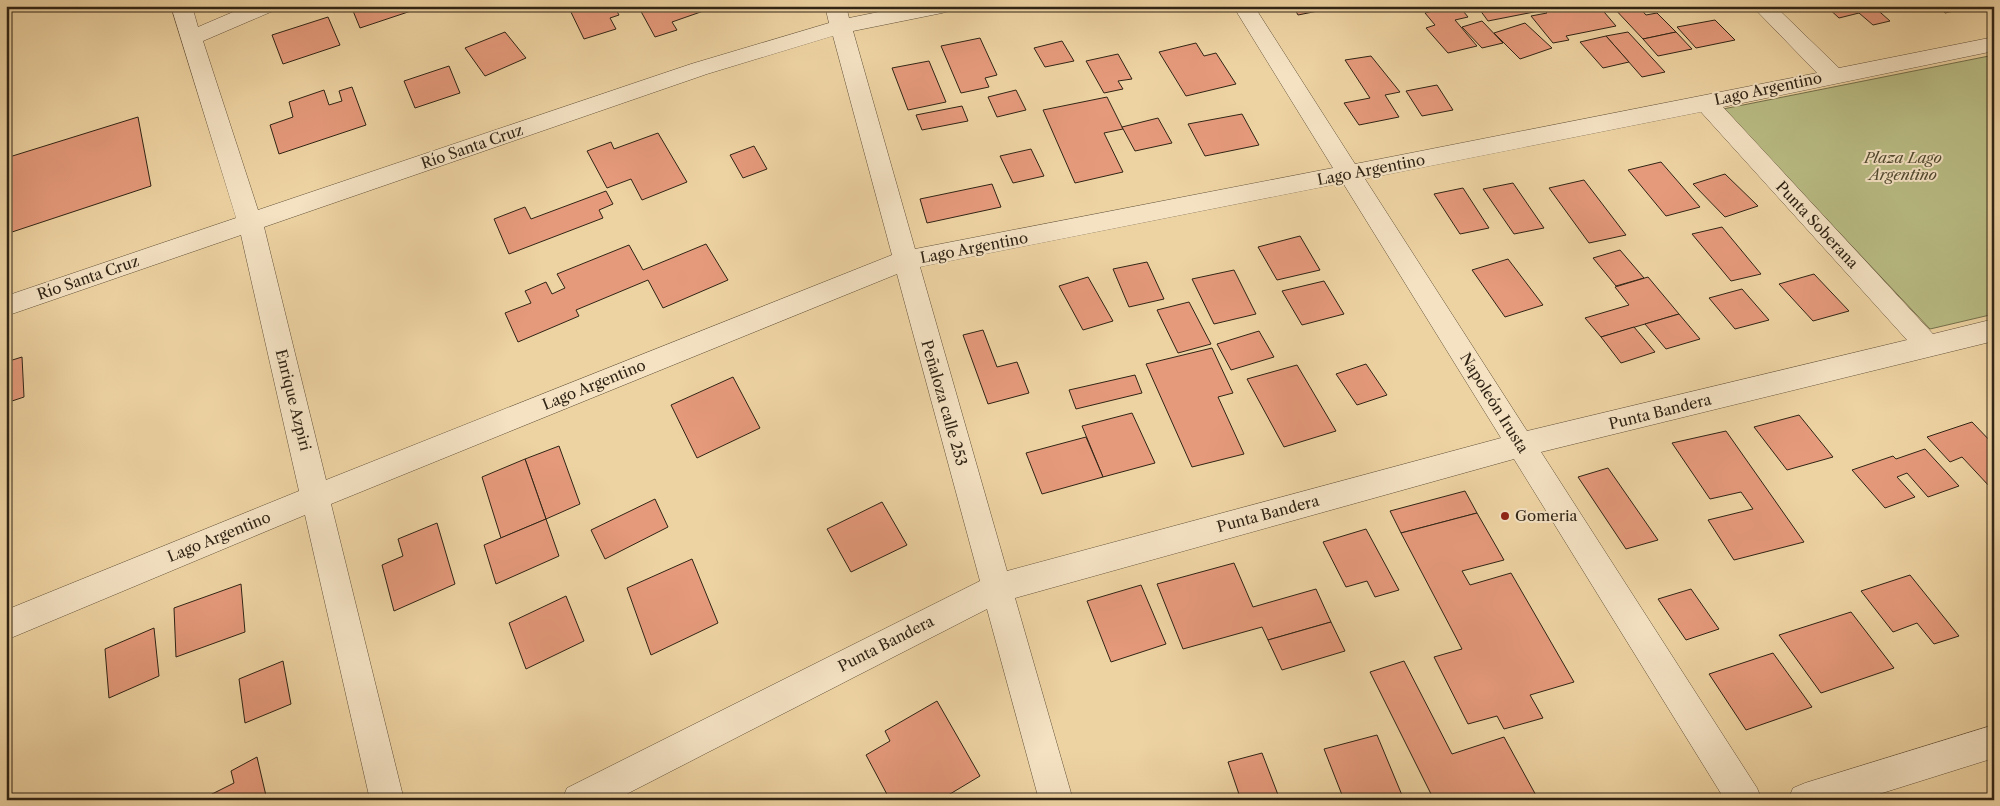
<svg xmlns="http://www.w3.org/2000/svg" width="2000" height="806" font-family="'Libre Caslon Text',serif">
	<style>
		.green { fill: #b9bc84; stroke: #74704c }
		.building { fill: #e59a7b; stroke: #302415 }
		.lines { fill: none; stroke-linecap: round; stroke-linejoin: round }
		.minor-casing { stroke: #605038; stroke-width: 1 }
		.minor { fill: #f4e2c3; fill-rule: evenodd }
		.poi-dot { fill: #8f2418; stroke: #f4e2c3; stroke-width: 2 }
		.labels { text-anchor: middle; stroke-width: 4; stroke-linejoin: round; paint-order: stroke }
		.street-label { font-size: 15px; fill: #302415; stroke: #f4e2c3 }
		.park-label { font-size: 15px; font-style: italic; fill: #524a31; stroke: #f4e2c3 }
		.poi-label { font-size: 15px; fill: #302415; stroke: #f4e2c3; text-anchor: start }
	</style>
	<rect width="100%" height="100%" fill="#eed3a2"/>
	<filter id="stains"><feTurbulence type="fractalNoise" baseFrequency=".004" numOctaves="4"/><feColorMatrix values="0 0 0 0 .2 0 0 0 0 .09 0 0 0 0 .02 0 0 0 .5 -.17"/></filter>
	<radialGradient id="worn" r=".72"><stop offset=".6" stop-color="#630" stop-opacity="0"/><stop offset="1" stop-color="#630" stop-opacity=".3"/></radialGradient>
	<path class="green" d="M1994 55V314L1930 329 1723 109Z"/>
	<g class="building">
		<path d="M351 6H426L360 28Z"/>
		<path d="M568 6H614L619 15 610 18 616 29 584 39Z"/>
		<path d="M638 6H711L712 8 672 22 677 30 655 37Z"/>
		<path d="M1293 6H1343L1298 15Z"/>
		<path d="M1452 6H1459L1468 17 1455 20 1477 46 1448 53 1426 28 1435 25 1425 13Z"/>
		<path d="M1477 6H1541L1544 10 1488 21Z"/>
		<path d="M1566 6H1599L1616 26 1566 36 1569 40 1553 43 1531 16 1547 13 1544 10Z"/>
		<path d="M1612 6H1638L1646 15 1657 13 1676 32 1643 39Z"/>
		<path d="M1826 6H1873L1890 21 1873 25 1859 13 1839 18Z"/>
		<path d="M1938 6H1975L1945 13Z"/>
		<path d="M328 17 340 45 283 64 272 35Z"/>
		<path d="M1715 20 1735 40 1696 48 1677 27Z"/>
		<path d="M1482 21 1503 43 1482 48 1462 27Z"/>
		<path d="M1525 23 1552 48 1520 59 1494 33Z"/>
		<path d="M505 32 526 58 485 76 465 48Z"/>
		<path d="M1628 32 1665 72 1642 77 1606 36Z"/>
		<path d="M1676 32 1692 49 1658 56 1643 39Z"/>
		<path d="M1606 36 1629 62 1603 68 1580 42Z"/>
		<path d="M980 38 997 75 985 78 989 87 961 93 941 46Z"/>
		<path d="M1062 41 1074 61 1045 67 1034 48Z"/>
		<path d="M1196 43 1204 56 1216 53 1236 84 1186 96 1159 52Z"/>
		<path d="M1118 54 1132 79 1118 81 1123 89 1104 93 1086 61Z"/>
		<path d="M1371 56 1400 92 1385 95 1399 117 1359 125 1344 103 1370 98 1345 60Z"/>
		<path d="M929 61 946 102 908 110 892 68Z"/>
		<path d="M449 66 460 93 415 108 404 81Z"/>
		<path d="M1437 85 1453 110 1422 116 1406 91Z"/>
		<path d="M352 87 366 125 279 154 270 125 293 117 289 102 324 90 329 105 342 101 339 91Z"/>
		<path d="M1016 90 1026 110 997 117 988 97Z"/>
		<path d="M1107 97 1123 129 1104 133 1123 172 1075 183 1043 110Z"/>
		<path d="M962 106 968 121 922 130 916 115Z"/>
		<path d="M1242 114 1259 145 1205 156 1188 124Z"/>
		<path d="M138 117 151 186 6 234V158Z"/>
		<path d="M1158 118 1172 143 1135 151 1122 127Z"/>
		<path d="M658 133 687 182 642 200 631 179 607 188 587 151 611 142 614 149Z"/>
		<path d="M754 146 767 169 743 178 730 155Z"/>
		<path d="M1031 149 1044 176 1013 183 1000 156Z"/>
		<path d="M1661 162 1700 207 1666 216 1628 170Z"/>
		<path d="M1725 174 1758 206 1725 217 1693 184Z"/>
		<path d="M1584 180 1626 235 1589 243 1549 188Z"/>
		<path d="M1513 183 1544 228 1514 234 1483 189Z"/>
		<path d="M992 184 1001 207 927 223 920 199Z"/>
		<path d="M1463 188 1489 228 1460 234 1434 194Z"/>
		<path d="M606 191 613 204 599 210 603 218 509 254 494 219 525 207 531 219Z"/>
		<path d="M1722 227 1761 274 1731 281 1692 234Z"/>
		<path d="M1300 236 1320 270 1277 280 1258 247Z"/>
		<path d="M706 244 728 280 663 308 648 280 576 310 579 316 518 342 505 313 531 303 525 291 546 282 552 294 565 288 557 274 629 245 643 270Z"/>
		<path d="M1620 250 1644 278 1616 286 1593 258Z"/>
		<path d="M1508 259 1543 305 1505 317 1472 270Z"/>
		<path d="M1147 262 1164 299 1129 307 1113 269Z"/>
		<path d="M1234 270 1256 314 1214 324 1192 279Z"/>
		<path d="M1814 274 1849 311 1813 321 1779 284Z"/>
		<path d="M1088 277 1113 321 1083 330 1059 286Z"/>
		<path d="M1648 277 1679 314 1601 337 1585 318 1629 305 1615 287Z"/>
		<path d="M1324 281 1344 314 1302 325 1282 291Z"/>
		<path d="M1742 289 1769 320 1735 329 1709 298Z"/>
		<path d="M1189 302 1211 344 1178 353 1157 310Z"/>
		<path d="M1679 314 1700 339 1666 349 1645 324Z"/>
		<path d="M1634 327 1655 352 1621 363 1601 337Z"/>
		<path d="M983 330 997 367 1017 362 1029 393 988 404 963 335Z"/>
		<path d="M1259 331 1274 357 1231 370 1217 344Z"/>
		<path d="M1212 348 1233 393 1218 397 1244 454 1192 467 1146 364Z"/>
		<path d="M22 357 24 397 6 403V362Z"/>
		<path d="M1366 364 1387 395 1357 405 1336 374Z"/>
		<path d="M1297 365 1336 431 1284 447 1247 379Z"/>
		<path d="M1135 375 1142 393 1076 409 1069 390Z"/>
		<path d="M733 377 760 428 697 458 671 405Z"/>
		<path d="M1132 413 1155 463 1103 477 1082 426Z"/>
		<path d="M1799 415 1833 457 1787 470 1754 427Z"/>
		<path d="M1972 422 1994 445V486L1990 487 1962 457 1950 462 1927 437Z"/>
		<path d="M1726 431 1804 542 1734 560 1708 520 1753 509 1741 492 1710 499 1672 443Z"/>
		<path d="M1086 437 1103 477 1042 494 1026 453Z"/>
		<path d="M559 446 580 504 546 519 525 459Z"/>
		<path d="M1925 449 1959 486 1928 497 1907 473 1897 477 1915 497 1885 508 1852 470 1893 456 1896 459Z"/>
		<path d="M525 459 546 519 501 538 482 477Z"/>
		<path d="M1608 468 1658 540 1626 549 1578 477Z"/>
		<path d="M1465 491 1477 513 1401 533 1390 511Z"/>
		<path d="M655 499 668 527 605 559 591 530Z"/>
		<path d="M882 502 907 545 851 572 827 529Z"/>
		<path d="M1477 513 1504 560 1462 571 1470 585 1511 573 1574 682 1530 695 1543 718 1504 729 1497 716 1468 724 1434 657 1462 649 1401 533Z"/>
		<path d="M546 519 559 556 496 584 484 545Z"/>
		<path d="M437 523 455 584 394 611 382 565 403 556 398 539Z"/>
		<path d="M1366 529 1399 590 1375 597 1367 581 1346 587 1323 542Z"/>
		<path d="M692 559 718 623 651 655 627 588Z"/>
		<path d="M1234 563 1253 607 1316 589 1331 622 1268 640 1262 627 1183 649 1157 584Z"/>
		<path d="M1910 575 1959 636 1934 644 1917 623 1893 632 1861 591Z"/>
		<path d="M241 584 245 632 176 657 174 608Z"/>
		<path d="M1141 585 1166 644 1111 662 1087 601Z"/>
		<path d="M1691 589 1719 629 1686 640 1658 599Z"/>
		<path d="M566 596 584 641 526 669 509 623Z"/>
		<path d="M1851 612 1894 668 1821 693 1779 635Z"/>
		<path d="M1331 622 1345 651 1282 670 1268 640Z"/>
		<path d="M154 628 159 676 109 698 105 649Z"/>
		<path d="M1773 653 1812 707 1746 730 1709 674Z"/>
		<path d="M283 661 291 704 245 723 239 679Z"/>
		<path d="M1404 661 1452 754 1504 737 1538 799 1434 800 1370 672Z"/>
		<path d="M937 701 980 776 940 800H890L866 755 890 741 885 731Z"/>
		<path d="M1377 735 1404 800H1344L1324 749Z"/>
		<path d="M1262 753 1280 800H1241L1228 762Z"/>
		<path d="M257 757 267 800H205L204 798 234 783 231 771Z"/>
	</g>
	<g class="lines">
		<defs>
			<g id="minor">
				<path d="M171 6H192L198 27 247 6H276L273 11 203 41 258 210 691 64 829 23 825 6H846L849 18 908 6H952L949 11 942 13 853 31 915 249 1333 168 1233 6H1254L1355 164 1817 73 1752 6H1775L1839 68 1994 37V51L1723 107 1933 334 1994 319V341L1541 452 1757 788 1762 800H1725L1514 459 1015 598 1073 800H1039L987 609 615 800H562L567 788 980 581 897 274 331 504 404 800H370L305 515 6 640V610L299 491 241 235 6 316V296L236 218ZM833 36 892 255 326 480 264 227 707 74ZM1701 112 1907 340 1527 431 1365 179ZM1343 183 1501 438 1007 571 920 267Z"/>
				<path d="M1994 725V758L1860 800H1788L1793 788 1805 783Z"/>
			</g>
		</defs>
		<use href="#minor" class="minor-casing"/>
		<use href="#minor" class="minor"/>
	</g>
	<circle class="poi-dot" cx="1505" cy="516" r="5"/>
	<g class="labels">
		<g class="street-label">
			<text transform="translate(1768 89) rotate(-12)" y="5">Lago Argentino</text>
			<text transform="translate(472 147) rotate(-19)" y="5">Río Santa Cruz</text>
			<text transform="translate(1371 170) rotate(-11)" y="5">Lago Argentino</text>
			<text transform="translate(1817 225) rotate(47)" y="5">Punta Soberana</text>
			<text transform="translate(974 248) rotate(-11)" y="5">Lago Argentino</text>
			<text transform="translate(88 278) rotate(-19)" y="5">Río Santa Cruz</text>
			<text transform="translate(594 385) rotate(-22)" y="5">Lago Argentino</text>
			<text transform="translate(293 400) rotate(76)" y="5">Enrique Azpiri</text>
			<text transform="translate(944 403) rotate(74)" y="5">Peñaloza calle 253</text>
			<text transform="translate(1494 403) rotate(58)" y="5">Napoleón Irusta</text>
			<text transform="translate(1660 412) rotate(-14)" y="5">Punta Bandera</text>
			<text transform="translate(1268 514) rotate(-15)" y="5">Punta Bandera</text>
			<text transform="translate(219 537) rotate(-22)" y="5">Lago Argentino</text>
			<text transform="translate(886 644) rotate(-27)" y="5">Punta Bandera</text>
		</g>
		<g class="park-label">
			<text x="1903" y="163">Plaza Lago<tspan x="1903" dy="17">Argentino</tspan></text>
		</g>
		<g class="poi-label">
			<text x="1515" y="521">Gomeria</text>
		</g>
	</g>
	<rect width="2000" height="806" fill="none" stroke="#eed3a2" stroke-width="25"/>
	<rect x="8" y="8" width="1985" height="791" fill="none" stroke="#302415" stroke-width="2.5"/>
	<rect x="12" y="12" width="1975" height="781" fill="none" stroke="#302415"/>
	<rect width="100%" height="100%" filter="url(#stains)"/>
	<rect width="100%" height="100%" fill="url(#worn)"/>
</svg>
